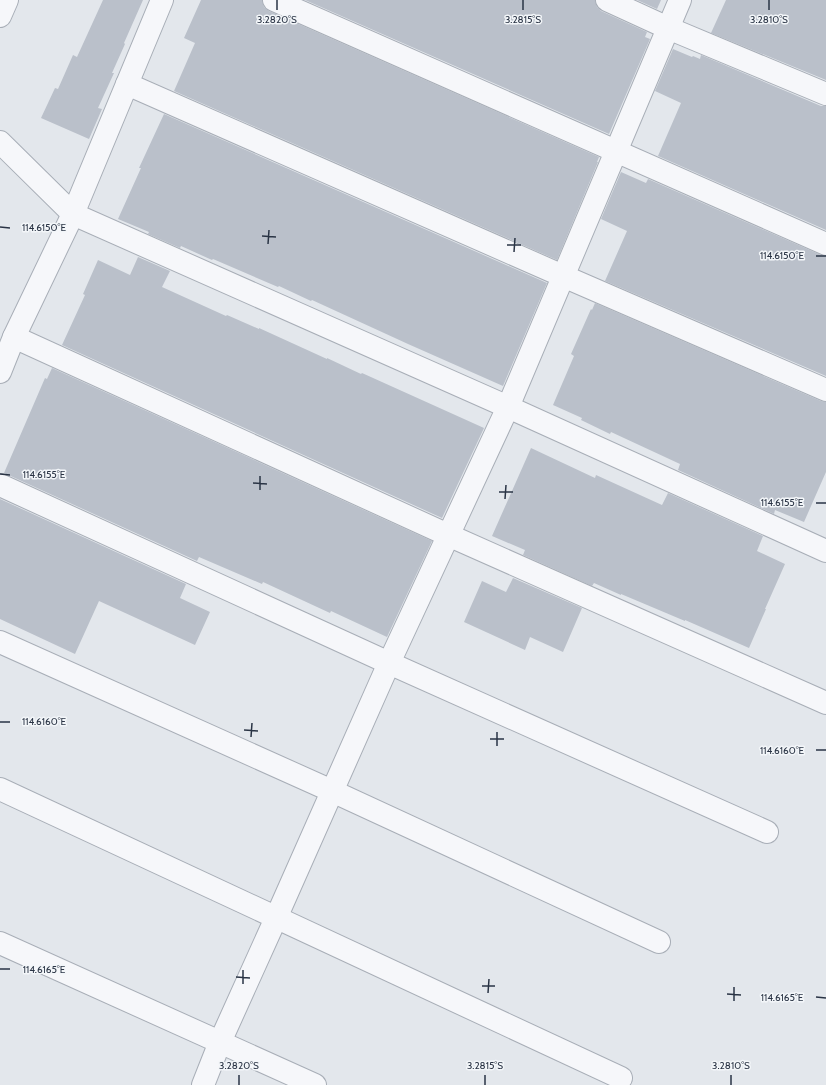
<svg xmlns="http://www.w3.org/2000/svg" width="826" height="1085" font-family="Cabin,sans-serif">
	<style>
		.building { fill: #bac0ca }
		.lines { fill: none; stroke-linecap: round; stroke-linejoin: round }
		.minor-casing { stroke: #a8aeb7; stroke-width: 24 }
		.minor { stroke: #f6f7fa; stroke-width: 22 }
		.ticks { fill: none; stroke: #2a3445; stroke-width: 1.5 }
		.ticks-label { font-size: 10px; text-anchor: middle; fill: #2a3445; stroke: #f3f6f9; stroke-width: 3; stroke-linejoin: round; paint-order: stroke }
	</style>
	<rect width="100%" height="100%" fill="#e3e7ec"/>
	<g class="building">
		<path d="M103 0H143L124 43 125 44 112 73H114L98 108 102 109 89 139 41 118 55 88 58 89 73 55 77 57Z"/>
		<path d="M201 0H262L264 7 269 11 599 157 597 162H598L557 260 174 91 195 43 184 38Z"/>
		<path d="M305 0H595L597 7 601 11 647 32 645 37 650 39 609 134Z"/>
		<path d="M637 0H661L657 9Z"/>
		<path d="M726 0H826V80L711 33Z"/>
		<path d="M673 49 692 57 693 56 700 59 701 55 821 106H826V230L658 156 681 103 655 91Z"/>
		<path d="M164 114 547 283 503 386 408 344 312 300 311 301 279 286 278 287 213 259 212 260 181 246 180 248 148 234 149 232 118 219 141 168H139Z"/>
		<path d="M621 172 646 183 648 179 821 255 826 256V376L605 281 627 231 601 219Z"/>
		<path d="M138 257 170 271 162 287 226 316 227 315 259 329V328L327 359V358L361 374 362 373 484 428 442 518 62 345 85 295 83 294 98 260 130 275Z"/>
		<path d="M595 303 821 401 826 402V472L804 522 775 510 774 514 678 470 680 464 611 432 610 434 581 420 582 418 553 405 574 356 571 354 591 309 592 310Z"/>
		<path d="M52 368 432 541 387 637 331 611 330 613 263 582 262 584 199 557 197 561 4 473 45 378 47 379Z"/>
		<path d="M531 448 595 478 596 475 662 505 668 493 763 536 757 551 785 564 765 609H766L749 648 685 620V621L621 594V595L594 583 592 586 523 555 525 550 492 536Z"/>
		<path d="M0 499 186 584 180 598 210 612 195 645 99 601 75 654 0 619Z"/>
		<path d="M513 578 582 608 563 652 530 637 525 650 464 622 482 581 506 592Z"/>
	</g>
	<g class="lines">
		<defs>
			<g id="minor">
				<path d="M274 0 826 244"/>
				<path d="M607 0 668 28 826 94"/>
				<path d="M0 16 7 0"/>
				<path d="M127 84 563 276 826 390"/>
				<path d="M0 142 73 214 508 407 826 551"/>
				<path d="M14 337 448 535 826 703"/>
				<path d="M0 372 14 337 73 214 162 0"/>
				<path d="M0 485 389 663 767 832"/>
				<path d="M0 642 332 791 659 942"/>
				<path d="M0 789 621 1078"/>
				<path d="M0 943 315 1085"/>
				<path d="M203 1085 220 1042 276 918 389 663 508 407 680 0"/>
			</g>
		</defs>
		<use href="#minor" class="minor-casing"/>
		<use href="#minor" class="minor"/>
	</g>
	<path class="ticks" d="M277 10V0M523 10V0M769 10V0M0 227 10 228M262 236 276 237M268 244 269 230M507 245H521M514 252 515 238M816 256H826M0 474 10 475M253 483 267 484M260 490V476M499 492H513M505 499 506 485M816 503H826M0 722H10M244 730 258 731M251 737 252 723M490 739H504M497 746V732M816 750H826M0 969H10M236 977 250 978M243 984V970M482 986H495M488 993 489 979M727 994 741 995M816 997 826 998M734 1001V987M239 1085V1075M485 1085V1075M731 1085V1075"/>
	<g class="ticks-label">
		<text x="277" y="23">3.2820°S</text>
		<text x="523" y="23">3.2815°S</text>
		<text x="769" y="23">3.2810°S</text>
		<text x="44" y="231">114.6150°E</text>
		<text x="782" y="259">114.6150°E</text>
		<text x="44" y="478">114.6155°E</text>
		<text x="782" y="506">114.6155°E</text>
		<text x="44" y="725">114.6160°E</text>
		<text x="782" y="754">114.6160°E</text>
		<text x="44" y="973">114.6165°E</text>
		<text x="782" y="1001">114.6165°E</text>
		<text x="239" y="1069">3.2820°S</text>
		<text x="485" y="1069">3.2815°S</text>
		<text x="731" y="1069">3.2810°S</text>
	</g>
</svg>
